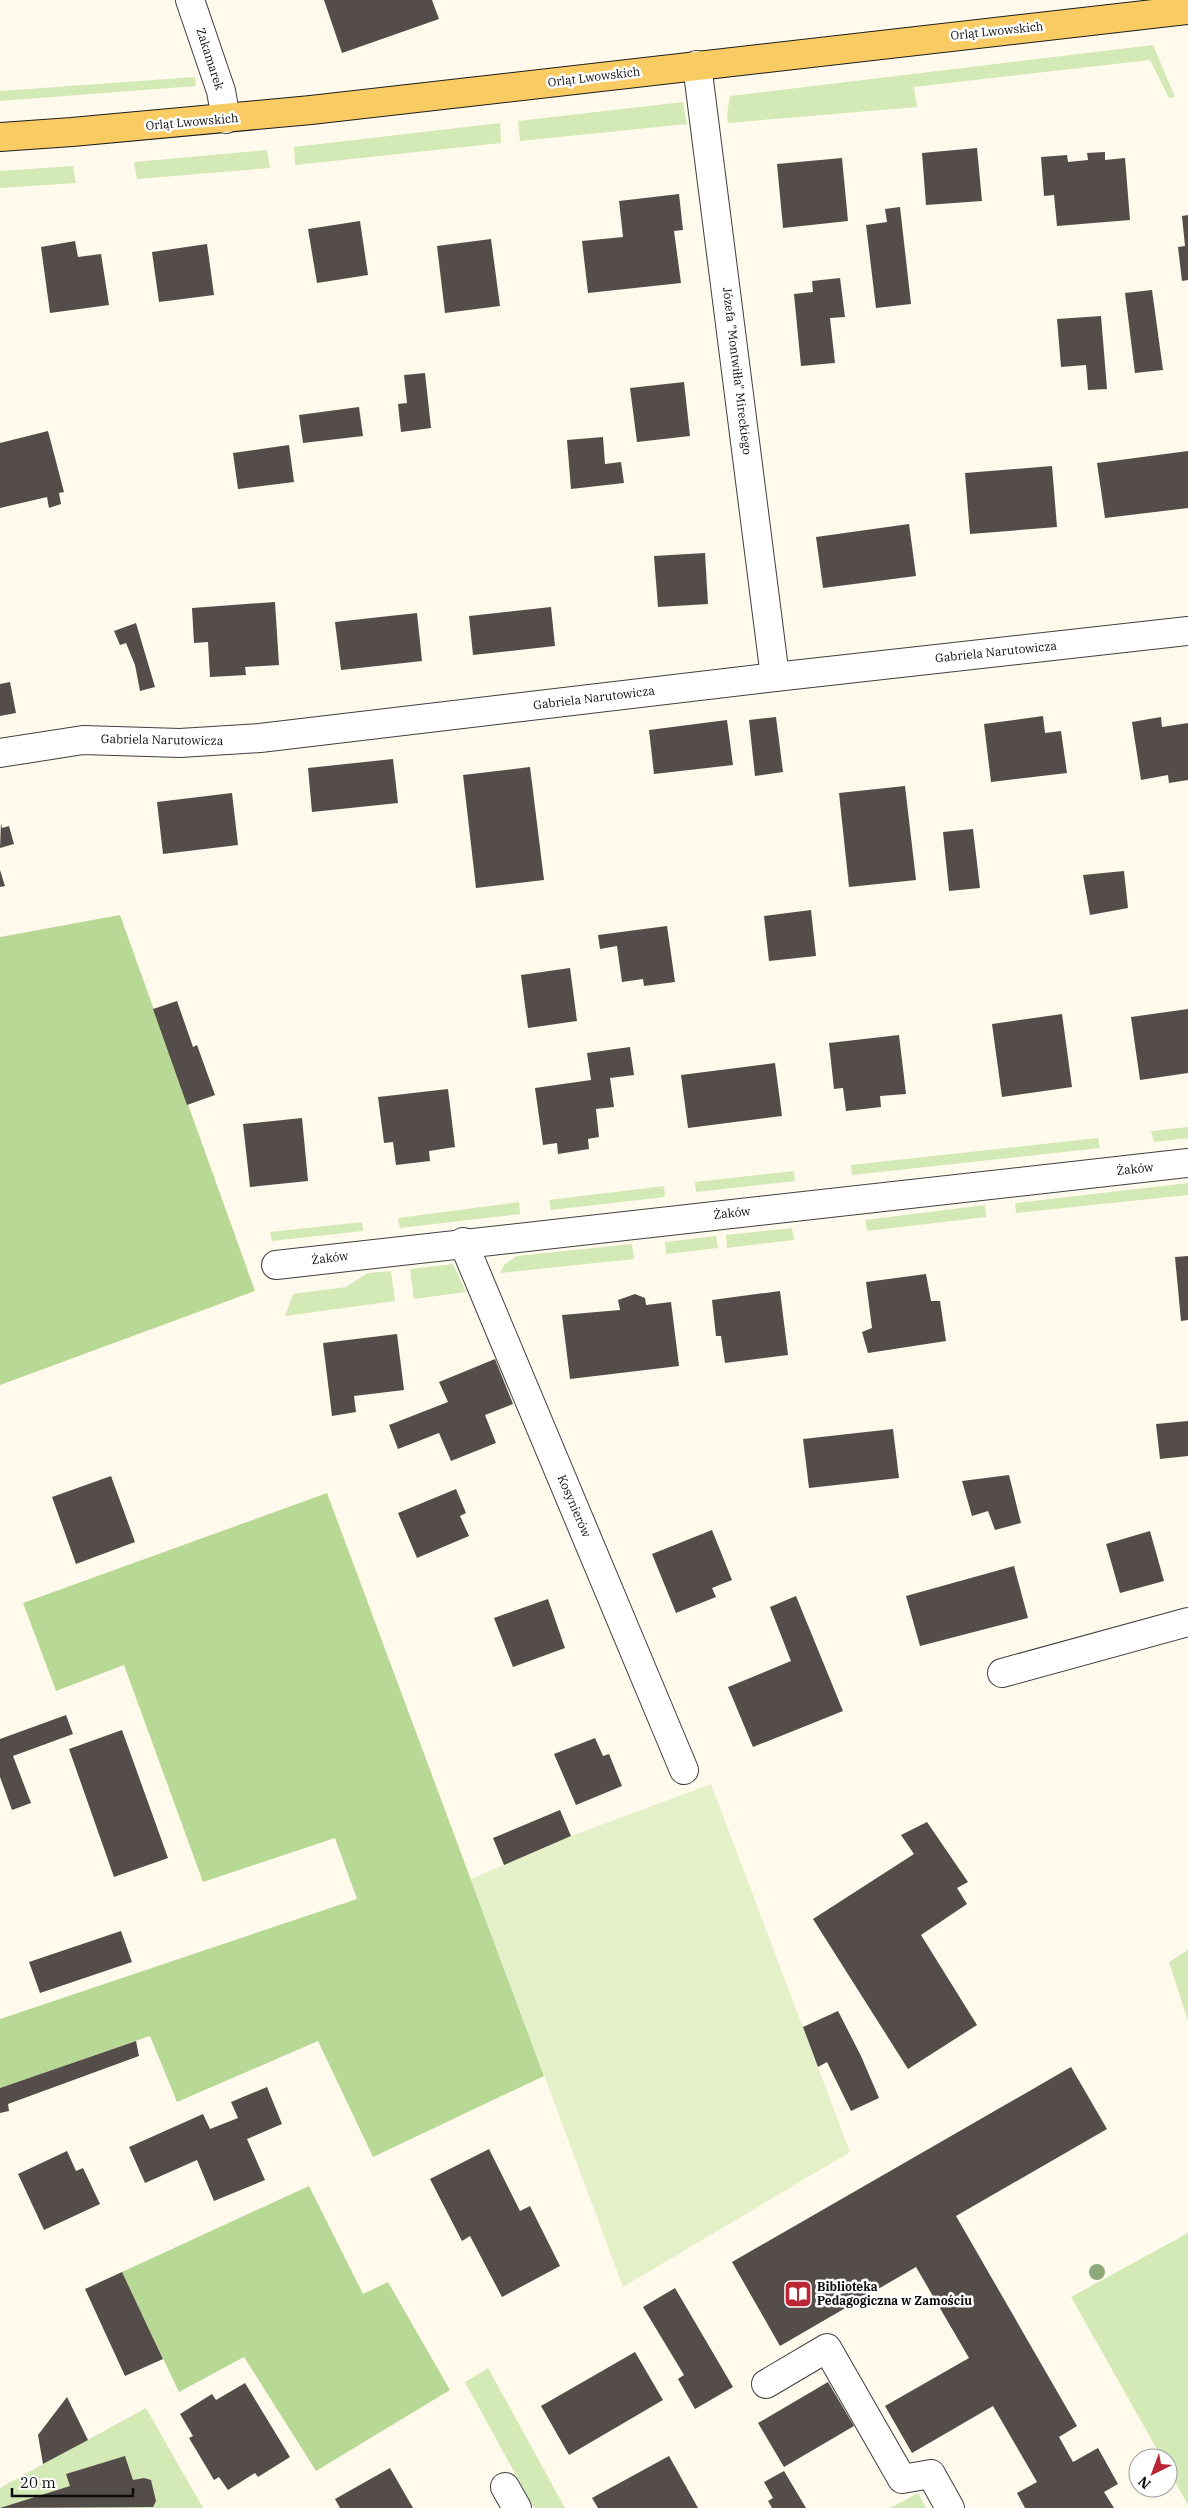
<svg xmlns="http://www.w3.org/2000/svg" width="1188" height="2508" font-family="'IBM Plex Serif',serif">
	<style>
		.green { fill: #d3e9b6 }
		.forest { fill: #b8d995 }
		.pitch { fill: #e4f0c8 }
		.building { fill: #554d49 }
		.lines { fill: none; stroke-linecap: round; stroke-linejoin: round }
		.minor-casing { stroke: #3f3f3f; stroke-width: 30 }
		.major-casing { stroke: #1d1d1d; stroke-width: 30 }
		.minor { stroke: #fff; stroke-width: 28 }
		.major { stroke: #f8cb63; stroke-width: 28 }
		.tree { fill: #8da87a }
		.labels { text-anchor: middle; stroke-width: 5; stroke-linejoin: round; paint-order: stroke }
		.street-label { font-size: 12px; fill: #0c0c0c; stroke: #fff }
		.poi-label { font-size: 12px; font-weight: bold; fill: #0c0c0c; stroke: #fff; text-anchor: start }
	</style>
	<rect width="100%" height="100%" fill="#fffaec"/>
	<g class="green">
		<path d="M1153 45 1175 97 1169 98 1150 60 914 87 917 107 728 123 727 114 730 96Z"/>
		<path d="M195 77 196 86 0 101V91Z"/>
		<path d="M683 102 687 124 520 141 518 121Z"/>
		<path d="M500 123 501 143 295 165 294 147Z"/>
		<path d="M267 150 270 168 137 179 134 162Z"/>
		<path d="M73 166 76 183 0 188V171Z"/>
		<path d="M1188 1127V1138L1154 1142 1151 1131Z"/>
		<path d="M1098 1138 1100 1148 852 1175 851 1165Z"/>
		<path d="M794 1171 795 1181 696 1192 695 1182Z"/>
		<path d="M1188 1183V1195L1016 1213 1015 1203Z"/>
		<path d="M664 1186 665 1197 551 1210 549 1200Z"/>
		<path d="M519 1202 520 1214 400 1228 398 1218Z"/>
		<path d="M985 1205 986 1217 867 1231 865 1220Z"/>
		<path d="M362 1222 363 1231 272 1241 270 1232Z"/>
		<path d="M792 1228 794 1240 727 1248 726 1235Z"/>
		<path d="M716 1236 718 1248 666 1254 665 1242Z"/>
		<path d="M632 1244 634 1259 500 1273 504 1265 517 1256Z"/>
		<path d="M453 1264 466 1292 414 1299 410 1269Z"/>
		<path d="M391 1271 395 1301 285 1316 293 1294 346 1287 368 1273Z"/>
		<path d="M1188 1950V2021L1169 1962Z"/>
		<path d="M1188 2233V2505L1168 2469V2458H1162L1071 2297Z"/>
		<path d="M488 2368 565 2508H534L465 2382Z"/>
		<path d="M146 2408 203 2508H0V2488Z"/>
		<path d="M918 2493 926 2508H890Z"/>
	</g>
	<g class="forest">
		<path d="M120 915 255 1291 0 1385V937Z"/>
		<path d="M327 1493 544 2076 373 2157 318 2041 177 2102 150 2036 0 2088V2019L357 1899 335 1838 203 1882 124 1665 56 1691 23 1603Z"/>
		<path d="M309 2186 363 2294 388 2282 450 2390 316 2471 244 2357 179 2392 122 2272Z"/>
	</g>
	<path class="pitch" d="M711 1784 850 2152 623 2287 471 1879 571 1836Z"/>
	<g class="building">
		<path d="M324 0H432L439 19 342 53Z"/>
		<path d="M977 148 982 201 926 205 922 153Z"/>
		<path d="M1105 152V160L1125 158 1130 220 1057 226 1054 195 1044 196 1041 157 1067 155 1068 162 1088 160 1087 153Z"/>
		<path d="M842 158 848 221 783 228 777 164Z"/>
		<path d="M679 194 683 230 674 231 681 283 588 293 582 241 623 237 619 201Z"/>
		<path d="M900 207 911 304 876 308 866 225 887 222 885 209Z"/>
		<path d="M1188 215V280L1182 281 1178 247 1185 246 1182 216Z"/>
		<path d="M360 221 368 275 317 283 308 229Z"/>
		<path d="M491 239 500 306 445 313 437 246Z"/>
		<path d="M75 241 78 257 101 254 109 305 50 313 41 247Z"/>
		<path d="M207 244 214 295 159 302 152 252Z"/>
		<path d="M840 278 845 317 830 318 835 363 801 366 794 294 813 292 812 281Z"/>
		<path d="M1152 290 1163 370 1135 373 1125 293Z"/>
		<path d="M1101 316 1107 389 1088 390 1086 365 1061 367 1057 319Z"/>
		<path d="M425 373 431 428 401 432 398 404 407 403 404 375Z"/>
		<path d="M684 382 690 436 637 442 630 388Z"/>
		<path d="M359 407 363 436 303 443 299 415Z"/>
		<path d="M48 431 64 492 59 493 61 504 49 508 47 497 0 508V443Z"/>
		<path d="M603 437 605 464 621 462 624 483 571 489 567 440Z"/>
		<path d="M289 445 294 482 238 489 233 453Z"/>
		<path d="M1188 451V508L1105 518 1097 463Z"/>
		<path d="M1052 466 1057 527 970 534 965 473Z"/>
		<path d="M909 524 916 576 823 588 816 537Z"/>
		<path d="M705 553 708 604 658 607 654 556Z"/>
		<path d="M275 602 279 665 245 667 246 675 210 677 208 642 194 643 192 608Z"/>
		<path d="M551 607 555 646 473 655 469 616Z"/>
		<path d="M417 613 422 661 341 670 335 622Z"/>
		<path d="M136 623 155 687 140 691 135 665 126 643 120 645 114 631Z"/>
		<path d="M10 682 16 713 0 716V684Z"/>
		<path d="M1043 716 1045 733 1061 731 1067 773 991 782 984 724Z"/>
		<path d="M776 717 783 772 755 776 749 720Z"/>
		<path d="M1161 717 1162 727 1188 723V780L1169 783 1168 775 1141 780 1132 722Z"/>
		<path d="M727 720 733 765 654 774 649 730Z"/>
		<path d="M393 759 398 803 312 812 308 768Z"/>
		<path d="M530 767 544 880 476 888 463 775Z"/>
		<path d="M905 786 916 880 849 887 839 793Z"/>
		<path d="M232 793 238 845 163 854 157 802Z"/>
		<path d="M1 823 2 828 9 826 14 844 0 848Z"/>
		<path d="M973 829 980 888 949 891 943 832Z"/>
		<path d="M0 870 5 886 0 887Z"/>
		<path d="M1124 871 1128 908 1090 915 1083 875Z"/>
		<path d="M811 910 816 956 769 961 764 916Z"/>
		<path d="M667 926 675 982 644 986 643 979 622 982 617 946 600 949 598 935Z"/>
		<path d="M570 968 577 1021 528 1028 521 975Z"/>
		<path d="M177 1001 193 1047 197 1045 215 1095 187 1105 153 1009Z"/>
		<path d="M1188 1009V1073L1140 1080 1131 1017Z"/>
		<path d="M1062 1014 1072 1087 1002 1097 992 1024Z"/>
		<path d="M899 1035 906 1094 880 1096 881 1107 846 1111 843 1088 834 1089 829 1043Z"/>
		<path d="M630 1047 634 1075 610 1078 614 1107 596 1109 599 1137 588 1139 589 1149 558 1154 557 1143 543 1145 535 1088 591 1080 587 1053Z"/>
		<path d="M775 1063 782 1116 688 1128 681 1075Z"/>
		<path d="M448 1089 455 1147 429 1151 430 1161 396 1165 393 1142 384 1143 378 1097Z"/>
		<path d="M302 1118 308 1181 250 1187 243 1124Z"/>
		<path d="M1188 1256V1320L1181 1321 1175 1257Z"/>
		<path d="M926 1274 931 1301H940L946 1341 868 1353 862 1332 872 1328 866 1282Z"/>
		<path d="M780 1291 788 1355 725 1363 721 1336H716L712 1300Z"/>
		<path d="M635 1294 645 1298 646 1305 671 1302 679 1366 570 1379 562 1315 620 1310 618 1300Z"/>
		<path d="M397 1334 404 1390 354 1396 356 1412 332 1416 323 1343Z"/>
		<path d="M495 1359 513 1404 485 1415 496 1443 451 1461 439 1433 398 1449 389 1425 448 1402 439 1382Z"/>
		<path d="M1188 1421V1456L1160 1459 1156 1424Z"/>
		<path d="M893 1429 899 1478 809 1488 803 1439Z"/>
		<path d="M1009 1475 1021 1523 995 1530 988 1511 972 1516 962 1481Z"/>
		<path d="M111 1476 135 1542 76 1564 52 1497Z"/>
		<path d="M456 1489 466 1513 460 1516 469 1536 417 1558 398 1513Z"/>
		<path d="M712 1530 732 1580 712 1588 716 1597 676 1613 652 1554Z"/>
		<path d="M1150 1531 1164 1581 1120 1593 1106 1544Z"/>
		<path d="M1014 1566 1028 1618 920 1646 906 1596Z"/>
		<path d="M796 1596 843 1711 753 1747 728 1687 791 1661 770 1607Z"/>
		<path d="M548 1599 565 1648 513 1667 494 1618Z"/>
		<path d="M66 1715 73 1734 13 1756 31 1803 12 1810 0 1777V1739Z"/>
		<path d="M122 1730 168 1858 114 1877 69 1749Z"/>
		<path d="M595 1738 603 1756 609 1754 622 1786 576 1805 554 1754Z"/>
		<path d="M560 1810 571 1836 504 1865 493 1838Z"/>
		<path d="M927 1822 968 1882 957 1888 967 1904 921 1935 977 2025 908 2069 813 1919 914 1854 901 1835Z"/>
		<path d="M121 1931 132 1962 40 1993 29 1962Z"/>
		<path d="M838 2011 861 2056 879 2098 851 2111 827 2062 818 2067 803 2027Z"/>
		<path d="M136 2041 139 2056 8 2104 9 2111 0 2113V2088Z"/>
		<path d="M1071 2067 1107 2129 956 2216 1077 2426 1059 2437 1073 2462 1098 2448 1118 2484 1104 2492 1114 2508H1025L1017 2493 1037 2482 993 2406 912 2453 885 2406 969 2358 916 2267 780 2346 732 2262Z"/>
		<path d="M267 2087 282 2124 247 2139 265 2180 214 2201 197 2160 145 2183 129 2147 203 2114 210 2129 238 2118 231 2102Z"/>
		<path d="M489 2149 520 2211 530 2206 560 2266 502 2297 470 2236 462 2241 430 2179Z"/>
		<path d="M67 2151 76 2171 83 2168 100 2204 44 2230 18 2174Z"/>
		<path d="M122 2272 163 2359 125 2376 85 2289Z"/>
		<path d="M675 2288 733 2387 695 2409 678 2379 684 2375 643 2307Z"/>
		<path d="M635 2352 663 2400 569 2455 541 2406Z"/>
		<path d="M828 2382 854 2426 784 2467 758 2423Z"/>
		<path d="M245 2383 290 2457 258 2477 255 2473 228 2490 219 2477 214 2480 189 2438 193 2436 180 2414 212 2394 216 2400Z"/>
		<path d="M67 2397 88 2440 43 2464 38 2435Z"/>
		<path d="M125 2456 133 2480 144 2478 151 2480 156 2501 153 2507 0 2508 70 2486 66 2474Z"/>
		<path d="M669 2456 698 2508H598L592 2498Z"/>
		<path d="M390 2468 413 2508H340L335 2499Z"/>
		<path d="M784 2471 806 2508H772L768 2501 773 2498 764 2482Z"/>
	</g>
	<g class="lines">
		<defs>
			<g id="minor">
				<path d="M190 0 221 91 226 119"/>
				<path d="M697 65 775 677"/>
				<path d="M0 753 83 740 180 743 260 738 775 677 1188 631"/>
				<path d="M463 1242 684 1770"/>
				<path d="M276 1265 1188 1163"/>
				<path d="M1002 1673 1188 1622"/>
				<path d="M766 2384 827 2348 902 2479 931 2474 950 2508"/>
				<path d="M505 2487 517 2508"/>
			</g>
			<path id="major" d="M0 137 72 132 311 110 1188 10"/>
		</defs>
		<use href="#minor" class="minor-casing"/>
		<use href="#major" class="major-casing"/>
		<use href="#minor" class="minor"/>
		<use href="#major" class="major"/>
	</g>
	<circle class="tree" cx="1097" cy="2272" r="8"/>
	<defs>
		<symbol id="library-square" viewBox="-11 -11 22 22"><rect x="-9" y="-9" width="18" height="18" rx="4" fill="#bc2535" stroke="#fff"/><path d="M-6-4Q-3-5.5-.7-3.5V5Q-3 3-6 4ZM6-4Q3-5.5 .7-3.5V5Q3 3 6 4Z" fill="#fff"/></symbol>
	</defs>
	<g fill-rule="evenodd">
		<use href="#library-square" x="782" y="2278" width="32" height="32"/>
	</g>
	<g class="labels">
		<g class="street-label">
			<text transform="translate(997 31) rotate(-6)" y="4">Orląt Lwowskich</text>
			<text transform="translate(210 59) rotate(72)" y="4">Zakamarek</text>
			<text transform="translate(594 77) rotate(-7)" y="4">Orląt Lwowskich</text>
			<text transform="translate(192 122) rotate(-5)" y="4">Orląt Lwowskich</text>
			<text transform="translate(737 371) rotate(83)" y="4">Józefa "Montwiłła" Mireckiego</text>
			<text transform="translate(996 652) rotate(-6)" y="4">Gabriela Narutowicza</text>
			<text transform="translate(594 698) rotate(-7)" y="4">Gabriela Narutowicza</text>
			<text transform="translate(162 740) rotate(1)" y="4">Gabriela Narutowicza</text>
			<text transform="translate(1135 1169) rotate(-6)" y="4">Żaków</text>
			<text transform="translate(732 1213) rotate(-6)" y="4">Żaków</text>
			<text transform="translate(330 1258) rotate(-7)" y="4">Żaków</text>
			<text transform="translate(574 1506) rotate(67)" y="4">Kosynierów</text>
		</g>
		<g class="poi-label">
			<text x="817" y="2291">Biblioteka<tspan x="817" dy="14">Pedagogiczna w Zamościu</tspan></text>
		</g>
	</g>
	<g transform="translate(1153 2473) rotate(222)"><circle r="24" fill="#ffffff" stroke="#9e9e9e"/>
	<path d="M0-4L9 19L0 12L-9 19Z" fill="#bc2535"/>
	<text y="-8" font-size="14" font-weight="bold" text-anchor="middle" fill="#0c0c0c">N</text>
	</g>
	<path d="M12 2488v8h121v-8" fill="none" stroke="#0c0c0c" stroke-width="2.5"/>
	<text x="20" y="2488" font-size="15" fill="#0c0c0c" stroke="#ffffff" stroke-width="4" paint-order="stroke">20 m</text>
</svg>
